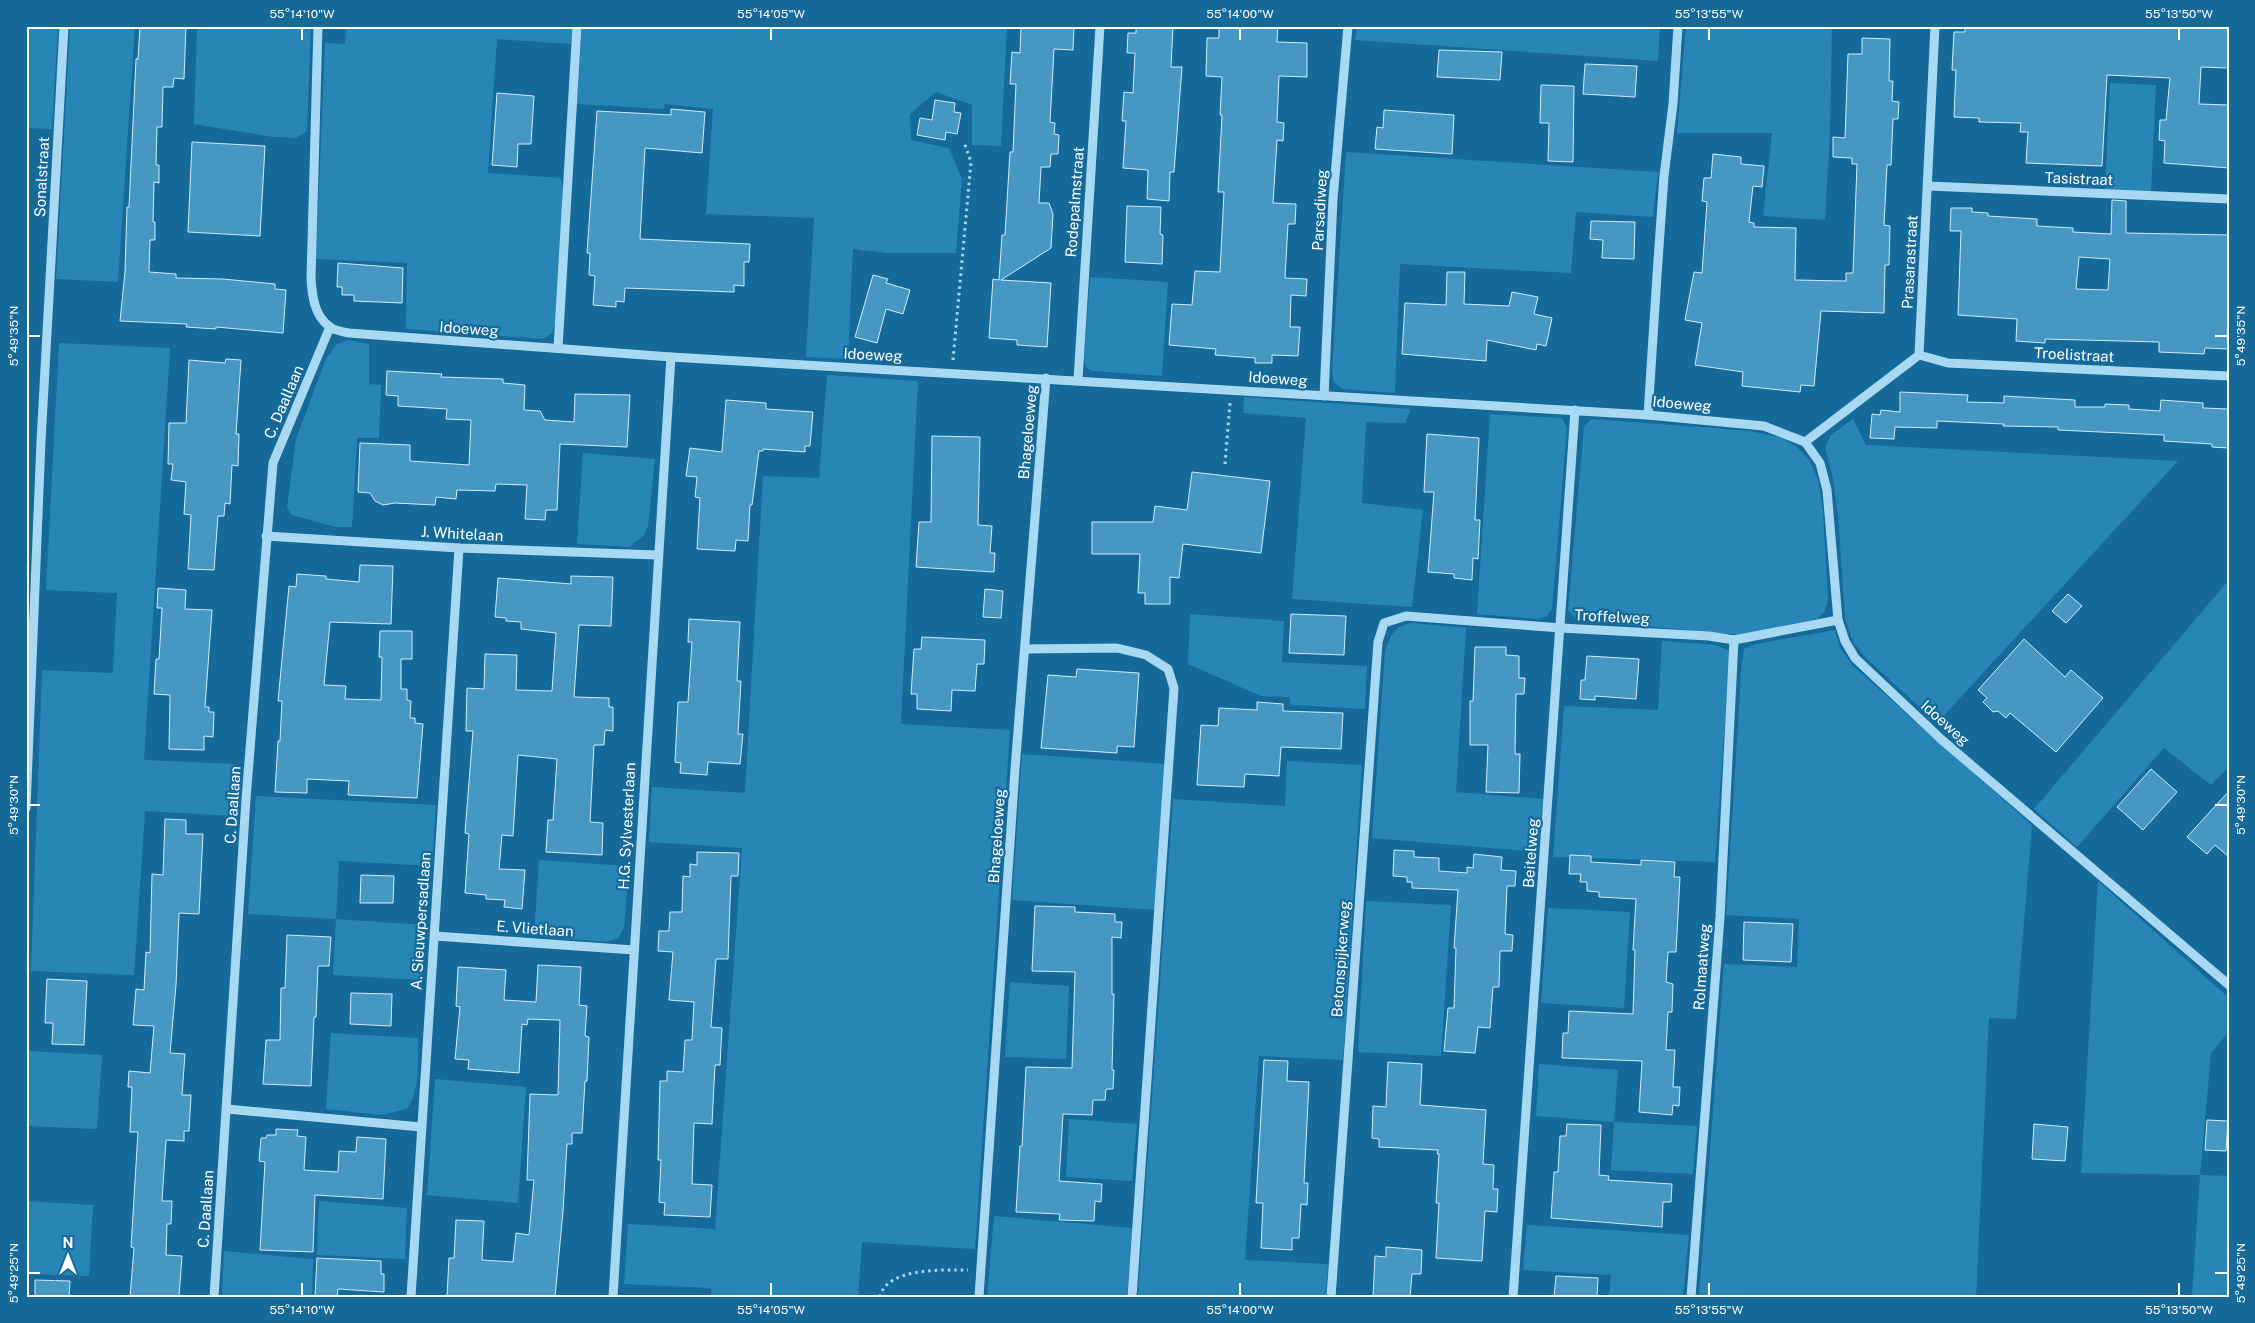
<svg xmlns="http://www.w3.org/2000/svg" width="2255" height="1323" font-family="'Public Sans',sans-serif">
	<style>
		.green { fill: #2886b7 }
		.building { fill: #4698c3; stroke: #d0edfd; fill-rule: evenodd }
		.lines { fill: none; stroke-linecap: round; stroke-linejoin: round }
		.path { stroke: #a9d9f2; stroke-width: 3; stroke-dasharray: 2.5 4; stroke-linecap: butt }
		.minor { stroke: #a9d9f2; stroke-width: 9 }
		.ticks { fill: none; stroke: #fff; stroke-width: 2 }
		.labels { text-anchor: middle; stroke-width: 4.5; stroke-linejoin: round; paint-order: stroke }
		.street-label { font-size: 15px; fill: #fff; stroke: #156a99 }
		.neatline { fill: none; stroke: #fff; stroke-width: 2 }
		.ticks-label { font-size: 12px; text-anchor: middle; fill: #fff }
	</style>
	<rect width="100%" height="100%" fill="#156a99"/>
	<g class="green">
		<path d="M26 26H58L52 129 26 128Z"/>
		<path d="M70 26H135L118 282 56 279Z"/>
		<path d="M197 26H311L307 131 296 138 273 137 194 124Z"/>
		<path d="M346 26H573L571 44 497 39 488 173 561 178 563 194 556 320 552 333 543 339 406 329 407 263 316 259 325 43 345 44Z"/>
		<path d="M582 26H1007L1001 146 972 145V105L936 92 910 114 911 140 949 148 962 179 956 253H887L853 249 848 359 806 357 814 218 706 214 713 109 665 104 664 109 577 104Z"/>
		<path d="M1357 26H1660L1658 61 1355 40Z"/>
		<path d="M1686 26H1832L1830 133 1825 220 1763 216 1772 133H1677Z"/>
		<path d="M2110 83 2156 85 2151 192 2105 190Z"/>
		<path d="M1346 152 1658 172 1653 217 1576 212 1571 273 1400 264 1395 393 1342 389 1334 382 1332 370Z"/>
		<path d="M1090 277 1168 282 1162 376 1092 371 1087 368 1084 361Z"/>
		<path d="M348 340 369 344V384L381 385 379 438H357L352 527H335L292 515 287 508 296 439 326 359 337 344Z"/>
		<path d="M59 343 170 348 144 760 237 764 233 816 145 811 134 975 31 971 42 670 113 673 117 593 46 590Z"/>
		<path d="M827 375 918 381 901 724 1010 730 975 1249 862 1242 858 1297H711V1288L624 1284 628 1224 715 1229 742 848 649 842 652 787 745 793 763 476 819 478Z"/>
		<path d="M1244 397 1411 409 1405 423 1366 422 1362 503 1423 510 1412 607 1292 599 1306 418 1243 413Z"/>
		<path d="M1490 414 1562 418 1567 428 1552 609 1547 616 1538 619 1477 614Z"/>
		<path d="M1592 419 1751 431 1782 438 1798 448 1810 461 1818 480 1823 510 1828 600 1825 611 1817 619 1742 635 1577 620 1568 610 1584 426Z"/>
		<path d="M1853 419 1866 445 2178 461 1937 723 1865 657 1853 642 1845 619 1838 514 1832 473 1825 448 1831 435Z"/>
		<path d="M583 453 655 459 648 526 643 536 630 547 577 544Z"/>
		<path d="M2229 580V766L2211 785 2164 748 2077 847 2034 809Z"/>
		<path d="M1190 614 1284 621 1282 662 1367 666 1365 709 1290 705V697L1261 696 1188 664Z"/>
		<path d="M1411 623 1466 628 1456 792 1543 799 1538 852 1372 838 1385 651C1392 634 1393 627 1411 623Z"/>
		<path d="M1835 630 1840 648 1853 666 2032 825 2016 1019 1989 1018 1976 1297H1699L1724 964 1797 967 1799 919 1726 915 1742 660 1744 649 1756 644Z"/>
		<path d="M1662 641 1716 645 1730 651 1715 862 1553 857 1564 706 1658 710Z"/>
		<path d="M1022 754 1165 764 1155 910 1012 900Z"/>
		<path d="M1287 761 1362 765 1343 1060 1259 1056 1245 1260 1328 1264 1326 1297H1172L1138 1295 1173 799 1285 806Z"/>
		<path d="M256 796 436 805 432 866 339 861 336 919 425 925 422 980 333 975 336 919 248 914Z"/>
		<path d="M539 860 629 866 624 928 618 938 606 942 534 936Z"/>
		<path d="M2098 881 2229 998V1032L2211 1053 2200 1175 2229 1176V1297H2192L2200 1175 2081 1173Z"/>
		<path d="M1366 901 1451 905 1441 1056 1358 1052Z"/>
		<path d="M1548 908 1630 912 1624 1008 1541 1003Z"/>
		<path d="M1010 982 1069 986 1066 1059 1005 1057Z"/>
		<path d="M331 1033 418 1038C417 1061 421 1090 407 1109L381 1115 326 1109Z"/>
		<path d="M29 1051 102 1055 97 1129 26 1126Z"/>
		<path d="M1539 1064 1618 1070 1614 1122 1697 1126 1693 1174 1611 1170 1614 1122 1536 1116Z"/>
		<path d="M435 1079 526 1087 518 1203 427 1195Z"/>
		<path d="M1069 1119 1137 1124 1132 1181 1066 1177Z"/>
		<path d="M26 1201 93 1205 89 1276 26 1274Z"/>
		<path d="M319 1201 407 1208 405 1259 317 1255Z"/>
		<path d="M994 1216 1132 1228 1127 1297H987Z"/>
		<path d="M1527 1225 1689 1235 1683 1297H1609L1611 1275 1523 1270Z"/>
		<path d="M224 1251 313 1259 312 1297H222Z"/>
	</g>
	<g class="building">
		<path d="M140 26H186L184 79 174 78 173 87H163L162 127H157L156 165H159V183L154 182 153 222H155V240H150L149 272 176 274V278L223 279 275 284V289L286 290 283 333 216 327V329L186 327 187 324 120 321 125 272 127 207H129L136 59H138Z"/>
		<path d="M1021 26H1074L1073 50 1054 49 1050 122 1055 123 1054 134 1059 135 1058 154H1051L1050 167H1041L1039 203H1049L1053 214 1051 248 1001 280 1051 283 1047 347 1017 345V340L989 338 993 279 999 280 1002 235H1005L1010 152H1013L1016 84H1010L1012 52 1020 53Z"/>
		<path d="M1136 26H1173L1171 67H1182L1174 172H1170L1169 201 1147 199 1148 170 1123 168 1126 121H1122L1124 92 1133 93 1135 53H1127L1128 33H1136Z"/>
		<path d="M1219 26H1278L1277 42 1307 43V77L1279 76 1277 122 1284 123 1283 141 1277 140 1273 203 1296 204 1295 224H1288L1285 278 1307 279 1306 296 1291 295 1290 327H1300L1298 356 1272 355V363H1255V358L1215 355 1216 349 1169 345 1172 304 1192 305 1195 271 1220 272 1224 192H1218L1222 115H1220L1222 77 1206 76 1207 38H1219Z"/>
		<path d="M1965 26H2229V68L2201 67 2199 104 2228 105 2229 168 2164 163 2165 141 2159 140 2160 120H2166L2170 78 2107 75 2102 166 2026 163 2028 132H2020L2021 123 1979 122V118L1954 117 1956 70H1952L1954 32H1965Z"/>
		<path d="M1862 38 1890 39 1889 81H1893L1892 101 1899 102 1898 119H1893L1891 165H1887L1884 225 1890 226 1889 265H1885L1884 313 1821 311 1814 386 1801 385 1800 392 1742 386 1743 372 1695 365 1702 323 1685 320 1694 272 1702 273 1707 202 1702 201 1704 178H1711L1713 154 1741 157V164L1764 166 1762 187 1753 186 1749 222 1754 223V227L1796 228 1795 280 1846 281V273H1853L1857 164H1852V158L1833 157V137L1845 138 1848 54H1862Z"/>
		<path d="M1439 50 1502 52 1500 80 1437 77Z"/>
		<path d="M1585 64 1637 66 1635 97 1583 94Z"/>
		<path d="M1541 85 1574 86 1573 162 1548 161 1549 123H1540Z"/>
		<path d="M497 93 534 96 531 144H518L517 167 492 165Z"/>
		<path d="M935 100 955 103 954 112 961 113 957 134 946 132 945 140 917 135 920 118 932 120Z"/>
		<path d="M671 109 705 112 702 153 645 148 640 239 750 244 749 262H744V286L734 285V292L625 288 624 302 616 301V307L593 305 595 276 589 275 590 253H587L597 111 671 115Z"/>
		<path d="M1384 110 1454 115 1452 154 1375 149 1377 127 1383 128Z"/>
		<path d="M192 142 265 146 260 236 188 232Z"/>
		<path d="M2112 200 2126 201V233L2229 235V349L2205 348 2204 354 2159 352V342L2045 339V343L2016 341 2017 319 1958 315 1961 231H1950L1951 208H1972V212L1988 213V216L2037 219V226L2073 228V232L2111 234ZM2079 257 2110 259 2108 290 2076 289Z"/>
		<path d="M1127 206 1161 207 1160 234 1163 235 1162 264 1125 262Z"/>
		<path d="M1591 221 1635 222 1634 259 1602 258 1603 240 1590 239Z"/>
		<path d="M338 263 403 268 402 303 354 301V295H342V287H337Z"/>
		<path d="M1447 272H1465L1464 304 1509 306 1512 292 1538 297 1534 314 1552 318 1546 346 1537 344 1536 350 1487 340 1486 361 1402 354 1405 303 1446 305Z"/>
		<path d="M873 275 888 279 886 283 910 290 903 314 886 309 877 343 855 337Z"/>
		<path d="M226 359 241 360 236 434H239L238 466 232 465 230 504 225 503 224 516H218L214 570 188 569 191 515 184 514 186 482 171 480 173 464H168L169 423H186L189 360 225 363Z"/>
		<path d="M387 371 442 374 441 377 503 379V383L525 385 524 410 540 411 545 420 574 422 575 394 630 395 627 447 560 444 557 510H546L545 520 525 519 527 485 496 484 495 491 457 490 456 499 436 497 435 505 395 503 383 505 375 501 370 493 358 492 360 443 410 445V461L469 465 471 420 446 419 447 409 398 406V396L386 395Z"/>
		<path d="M1900 392 1968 395 1967 402 2004 403V396L2021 397 2075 400V407H2105V404L2129 405V409L2160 411 2161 400 2203 403V408L2229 409V448L2212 447V444L2164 441V435L2058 430V427L2003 426 2004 424 1937 421V428L1895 427 1894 439 1870 438 1872 414 1880 415 1881 410 1900 412Z"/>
		<path d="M726 400 766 403V409L813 412 810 446H805V452L763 449V451H759L752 505H750L748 541 736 540 735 551 697 549 700 498 695 497 697 477 686 476 690 448 722 452Z"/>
		<path d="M1427 434 1479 438 1475 520H1480L1478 559 1473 558 1472 580 1454 578V574L1428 572 1434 492H1424Z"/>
		<path d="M932 436 980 437 978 525 992 526 990 553H995L994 572 916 567 919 522H931Z"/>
		<path d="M1192 472 1270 481 1261 553 1183 544 1179 578 1170 577V604H1145V593H1138L1140 554H1092V522H1153L1155 506 1187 510Z"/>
		<path d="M360 565 393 566 391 624 330 622 324 685 346 686 345 699 381 700 382 657H379L380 631H412V659H401V689H407V700L411 701 410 718H415V723L423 724 417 798 348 795 349 781 307 779V793L275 792 278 741H280L282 701H278L289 586 296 587 297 574 326 576V579L359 582Z"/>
		<path d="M571 576 613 577 611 626 579 625 574 697 609 698V707H613V731L605 730 604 745H594L590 822 603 823 602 855 546 852 548 820H553L557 759 518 755 513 836 502 835 499 869 525 870 522 909 504 907 505 900 486 899V895L465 893 469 834 465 833 473 731H466L467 688 484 689 485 654 517 655 516 690 552 691 556 633 521 629V622L506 621V618L495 617 498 578 571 584Z"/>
		<path d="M158 588 186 590 185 609 212 610 205 707H209V712H214L213 737 204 736V750L169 749 170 695 154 694 156 659H159L162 608H157Z"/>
		<path d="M985 589 1003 591 1001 618 983 617Z"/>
		<path d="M2068 594 2082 606 2066 623 2052 611Z"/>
		<path d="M1291 614 1346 616 1344 655 1289 653Z"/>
		<path d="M689 619 740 622 737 681H741L738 734H743L740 764 708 762 707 775 680 773 681 763 675 762 678 702H688L692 642H688Z"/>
		<path d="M922 637 985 640 984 664H977L975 691 952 690 951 711 917 709V694H911L914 649H921Z"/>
		<path d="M2024 639 2065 677 2071 670 2103 698 2056 752 2010 713 2006 718 1998 711 1993 712 1983 702 1987 698 1978 690Z"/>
		<path d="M1475 647H1506V655L1519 656V678H1525L1524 694H1516L1515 754H1520L1519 793 1486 792 1488 745H1470V701H1473Z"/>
		<path d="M1587 656 1639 659 1636 699 1595 696V700L1580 699 1581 680H1585Z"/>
		<path d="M1077 669 1139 673 1134 747 1117 746V753L1041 748 1048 675 1076 677Z"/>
		<path d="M1257 702 1283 704V711L1343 713 1341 749 1281 747 1279 776 1245 774 1244 787 1197 785 1201 725 1218 726 1219 708 1257 710Z"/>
		<path d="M2151 769 2177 792 2143 830 2117 807Z"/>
		<path d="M2229 791V857L2215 845 2207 854 2187 837Z"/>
		<path d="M165 819 186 820V834H203L199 914 179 913 176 985 170 1053 185 1054 182 1095H191L189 1131H184V1141L166 1140 162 1201H172L171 1224H167L166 1255 182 1256 179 1297H130L134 1248 131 1247 138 1132H130L132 1087H128L129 1071 150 1073 154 1026 133 1025 136 989 144 990 146 952 150 953 152 874 163 875Z"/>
		<path d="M1394 850 1414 851V857L1439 858V871L1467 873V867L1473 868 1474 854 1502 857 1501 870 1516 871 1515 886H1507L1505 934 1513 935 1512 951H1500L1499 987H1493L1490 1028 1478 1027 1475 1053 1444 1051 1448 1008H1454L1456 948H1454L1458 890 1412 888V882H1407V877L1393 876Z"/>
		<path d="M697 852 739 853 738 876H731L728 959H716L711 1027 722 1028 720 1065H715L712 1124 694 1123 692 1184 712 1185 710 1217 664 1215 665 1203 659 1202 661 1160H658L660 1081H667V1071L683 1072 685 1040H692L694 1002 669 1000 673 952 658 951 659 931H669L670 912H682L683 876 690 877V864L697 865Z"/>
		<path d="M1570 855 1591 856V862L1641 865V860L1675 862 1674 877H1680L1676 952H1668L1666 982 1673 984 1672 1012H1668L1666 1050H1675L1673 1087H1680L1679 1106 1673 1105 1672 1115 1639 1112 1642 1061 1562 1058 1563 1033H1568L1569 1011 1633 1014 1635 950H1633L1636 899 1599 897V892L1587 891V882H1580L1581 874H1569Z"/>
		<path d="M361 875 394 876 393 903H360Z"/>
		<path d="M1035 906 1075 907V912L1115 914V922H1122L1121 938 1112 937V994H1114L1112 1070H1114L1113 1089H1106L1105 1100H1093L1092 1115 1063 1114 1059 1181 1102 1184 1101 1202 1095 1201 1094 1221 1059 1220 1060 1214 1016 1212 1020 1146H1022L1026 1067 1072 1068 1075 972 1032 971Z"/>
		<path d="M1744 922 1793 924 1791 962 1743 960Z"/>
		<path d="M287 935 331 937 329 966H318L316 1017H314L311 1086 263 1084 266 1040H280L281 988H285Z"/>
		<path d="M538 965 581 967 579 1005 587 1006 585 1036 589 1037 587 1081H585L582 1133H572V1144H567L563 1211 555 1297H447L449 1258H454L456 1220 484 1221 482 1260 513 1262 516 1233 529 1235 534 1180H527L530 1094 558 1095 560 1020 528 1019 527 1025 522 1024 519 1073 468 1069 469 1060 455 1059 460 1007 456 1006 458 967 506 970 504 1000 536 1002Z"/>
		<path d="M47 979 87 981 84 1045 52 1044 53 1023H45Z"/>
		<path d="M351 993 392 994 391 1026 350 1024Z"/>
		<path d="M1264 1060 1288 1061 1287 1081 1309 1082 1304 1183H1308L1307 1205 1301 1204 1299 1238H1292V1250L1261 1248 1263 1203H1256Z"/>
		<path d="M1388 1062 1422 1064 1420 1105 1486 1110 1483 1164 1494 1165 1493 1189H1498L1497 1212 1485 1211 1482 1261 1436 1258 1439 1203H1436L1439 1154H1437L1438 1150 1379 1147V1139L1372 1138 1373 1106 1386 1107Z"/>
		<path d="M2207 1120 2228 1121 2226 1151 2205 1150Z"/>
		<path d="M1567 1124 1601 1125 1599 1175 1609 1176 1608 1180 1672 1184 1671 1202H1663L1662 1227 1551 1218 1554 1172H1558L1560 1136H1566Z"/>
		<path d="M2034 1124 2068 1127 2065 1161 2032 1159Z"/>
		<path d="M276 1129 298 1130 297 1136 306 1137 304 1170 338 1172 339 1151 356 1152 357 1137 386 1139 383 1199 315 1195 313 1252 260 1250 265 1162 259 1161 261 1138H266L267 1135H276Z"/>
		<path d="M1386 1247 1422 1250 1421 1274H1412L1410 1297H1373L1375 1256 1386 1257Z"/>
		<path d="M317 1258 381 1261V1274H384V1292L338 1289 337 1297H315Z"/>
		<path d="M1556 1276 1598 1278 1597 1297H1554Z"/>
		<path d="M35 1280 70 1281 69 1297H35Z"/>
	</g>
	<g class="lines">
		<g class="path">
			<path d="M953 360 971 162 964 142"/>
			<path d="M1225 464 1230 403"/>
			<path d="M880 1297C886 1267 945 1270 968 1270"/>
		</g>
		<g class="minor">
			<path d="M318 26 311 278C312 295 314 316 330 327 334 330 343 332 349 333L671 357 1648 415 1764 426 1805 442 1820 463 1827 490 1838 620 1845 641 1855 658 1942 740 2229 985"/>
			<path d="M1928 186 2229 199"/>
			<path d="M558 348 577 26"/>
			<path d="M1919 355 1948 363 2229 376"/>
			<path d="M1078 380 1100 26"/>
			<path d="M1324 396 1333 199 1348 26"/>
			<path d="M1648 415 1657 275 1664 176 1673 104 1678 26"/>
			<path d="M1805 442 1919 355 1935 26"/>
			<path d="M266 536 459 548 657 555"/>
			<path d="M1025 649 1117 648 1146 655 1168 669 1174 688 1132 1297"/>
			<path d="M26 808 41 441 64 26"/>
			<path d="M435 936 634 950"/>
			<path d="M227 1109 421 1127"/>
			<path d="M214 1297 246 799 273 463 330 327"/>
			<path d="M411 1297 459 548"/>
			<path d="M613 1297 671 357"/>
			<path d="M979 1297 1015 769 1046 378"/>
			<path d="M1331 1297 1378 642 1384 623 1406 616 1561 628 1709 636 1734 640 1838 620"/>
			<path d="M1513 1297 1575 410"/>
			<path d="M1691 1297 1720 917 1734 640"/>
		</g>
	</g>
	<path class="ticks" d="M302 28V40M771 28V40M1240 28V40M1709 28V40M2179 28V40M28 336H40M2215 336H2228M28 805H40M2215 805H2228M28 1273H40M2215 1273H2228M302 1283V1296M771 1283V1296M1240 1283V1296M1709 1283V1296M2179 1283V1296"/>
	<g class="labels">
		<g class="street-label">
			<text transform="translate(42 177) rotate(-87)" y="5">Sonalstraat</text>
			<text transform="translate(2079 179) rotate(2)" y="5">Tasistraat</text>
			<text transform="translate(1075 202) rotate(-86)" y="5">Rodepalmstraat</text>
			<text transform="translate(1320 210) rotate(-87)" y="5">Parsadiweg</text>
			<text transform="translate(1910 262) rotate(-87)" y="5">Prasarastraat</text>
			<text transform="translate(469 329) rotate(4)" y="5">Idoeweg</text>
			<text transform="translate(873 355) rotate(3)" y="5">Idoeweg</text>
			<text transform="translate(2074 355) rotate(3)" y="5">Troelistraat</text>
			<text transform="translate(1278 379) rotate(4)" y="5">Idoeweg</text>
			<text transform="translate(284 402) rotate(-67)" y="5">C. Daallaan</text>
			<text transform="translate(1682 404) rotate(5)" y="5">Idoeweg</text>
			<text transform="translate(1028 432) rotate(-85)" y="5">Bhageloeweg</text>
			<text transform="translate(462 534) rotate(3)" y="5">J. Whitelaan</text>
			<text transform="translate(1612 617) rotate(3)" y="5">Troffelweg</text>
			<text transform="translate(1945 723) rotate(42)" y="5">Idoeweg</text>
			<text transform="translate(233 805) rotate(-86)" y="5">C. Daallaan</text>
			<text transform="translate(627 826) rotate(-87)" y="5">H.G. Sylvesterlaan</text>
			<text transform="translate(997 836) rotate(-86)" y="5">Bhageloeweg</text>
			<text transform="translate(1531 853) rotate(-86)" y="5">Beitelweg</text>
			<text transform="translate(421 921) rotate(-86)" y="5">A. Sieuwpersadlaan</text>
			<text transform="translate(535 929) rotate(4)" y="5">E. Vlietlaan</text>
			<text transform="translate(1341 959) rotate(-86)" y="5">Betonspijkerweg</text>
			<text transform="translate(1702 967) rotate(-86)" y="5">Rolmaatweg</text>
			<text transform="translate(206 1209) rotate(-86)" y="5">C. Daallaan</text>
		</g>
	</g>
	<rect width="2255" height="1323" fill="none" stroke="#156a99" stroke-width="55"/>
	<g transform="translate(68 1256)" stroke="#156a99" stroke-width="4" paint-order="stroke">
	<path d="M0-4L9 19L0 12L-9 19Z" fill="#ffffff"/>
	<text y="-8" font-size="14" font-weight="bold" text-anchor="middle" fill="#ffffff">N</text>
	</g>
	<rect x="28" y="28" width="2200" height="1268" class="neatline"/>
	<g class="ticks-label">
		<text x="302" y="18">55°14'10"W</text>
		<text x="771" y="18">55°14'05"W</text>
		<text x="1240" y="18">55°14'00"W</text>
		<text x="1709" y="18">55°13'55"W</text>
		<text x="2179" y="18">55°13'50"W</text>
		<text transform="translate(14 336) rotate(-90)" y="4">5°49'35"N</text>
		<text transform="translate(2241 336) rotate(-90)" y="4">5°49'35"N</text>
		<text transform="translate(14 805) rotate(-90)" y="4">5°49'30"N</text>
		<text transform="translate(2241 805) rotate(-90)" y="4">5°49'30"N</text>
		<text transform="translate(14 1273) rotate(-90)" y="4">5°49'25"N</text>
		<text transform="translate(2241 1273) rotate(-90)" y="4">5°49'25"N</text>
		<text x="302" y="1314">55°14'10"W</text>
		<text x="771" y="1314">55°14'05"W</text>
		<text x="1240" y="1314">55°14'00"W</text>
		<text x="1709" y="1314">55°13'55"W</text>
		<text x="2179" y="1314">55°13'50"W</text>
	</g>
</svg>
